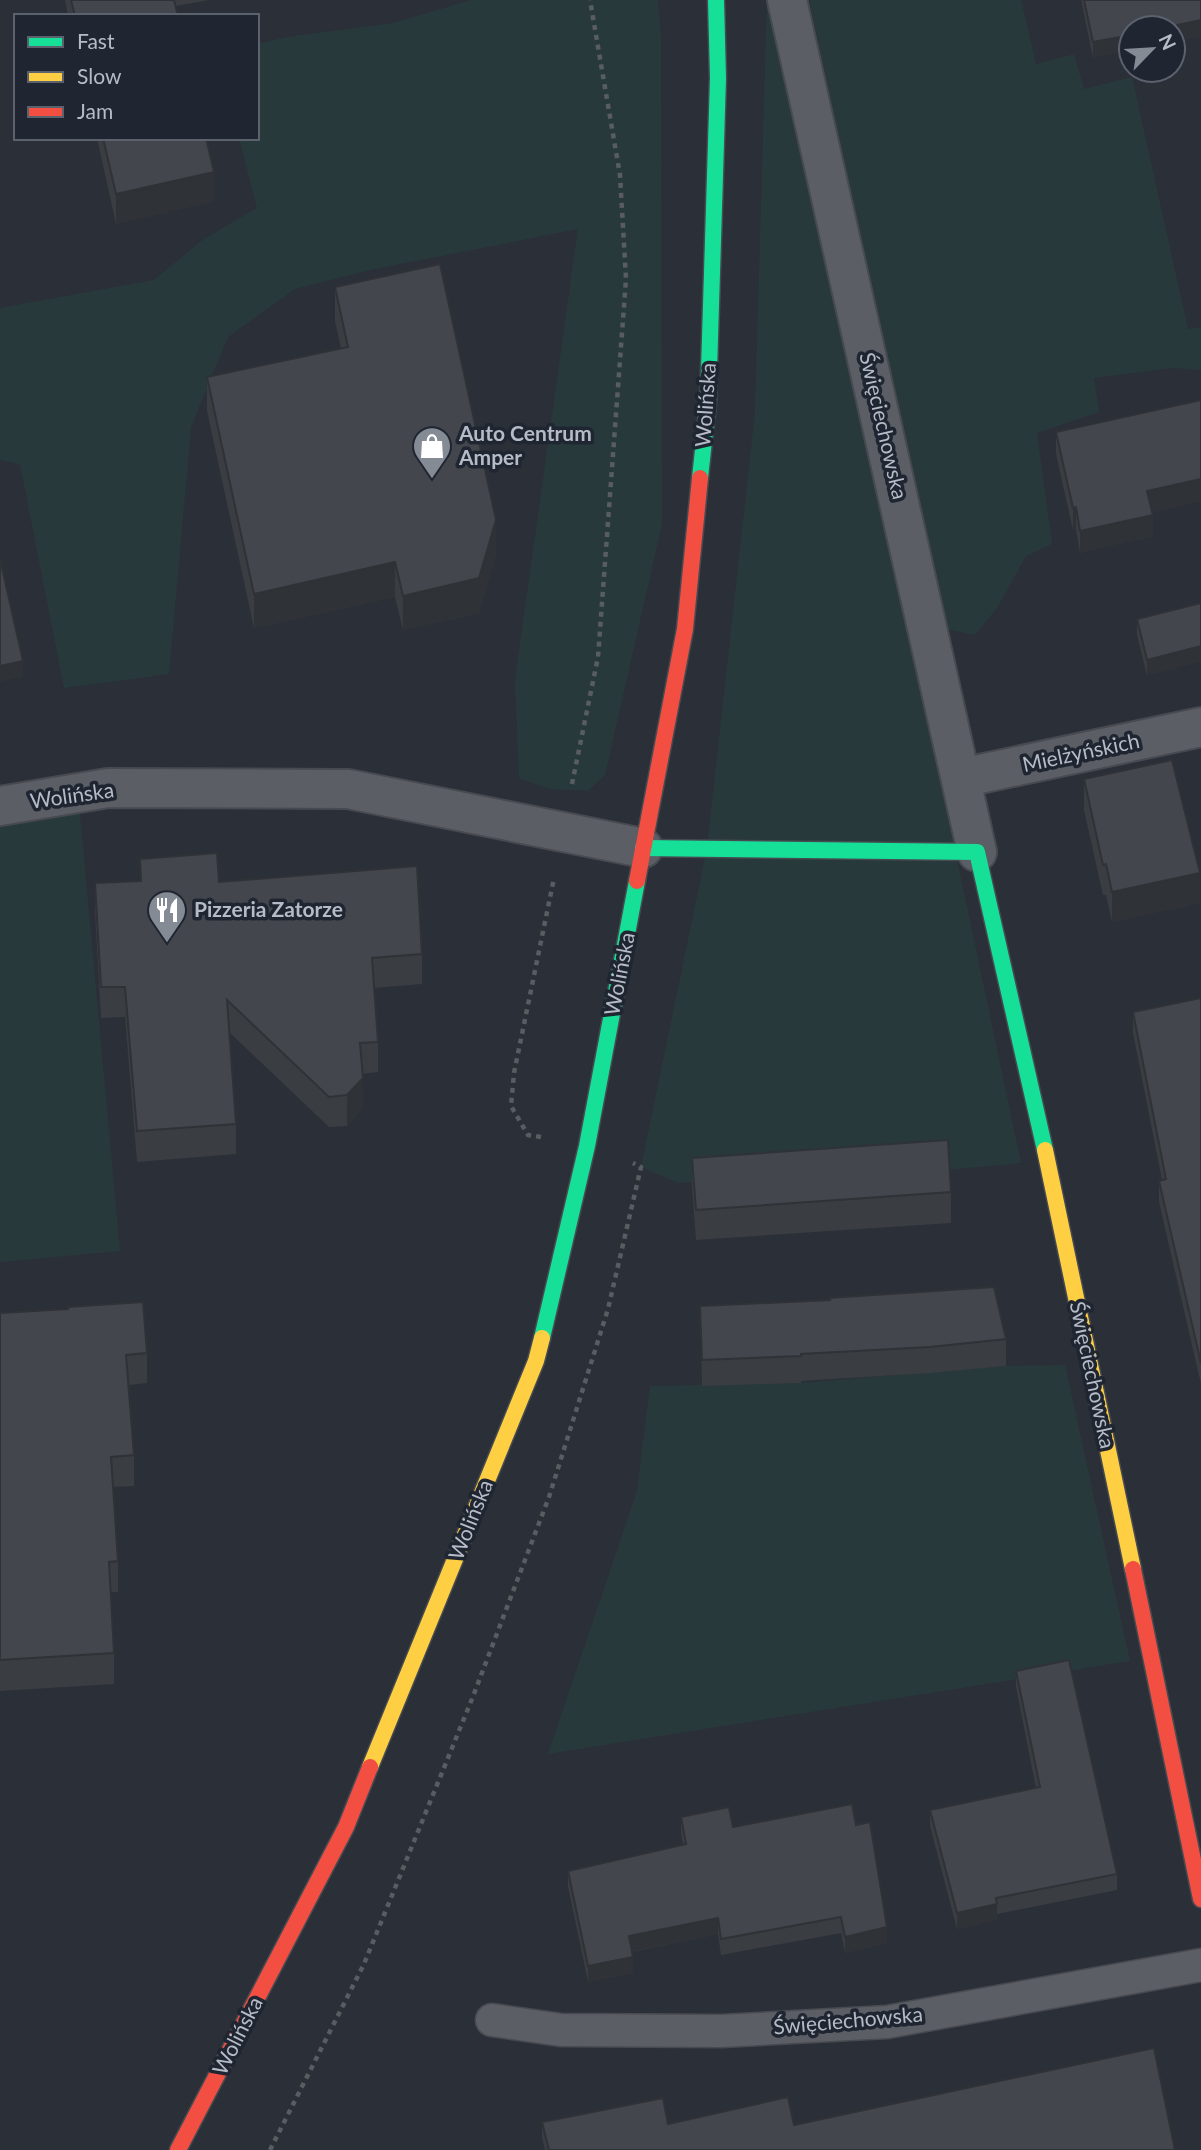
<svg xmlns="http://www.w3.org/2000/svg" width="1201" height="2150" font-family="Lato,sans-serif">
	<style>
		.green { fill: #28393c }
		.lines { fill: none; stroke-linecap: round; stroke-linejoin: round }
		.lane-casing { stroke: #474a50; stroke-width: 35 }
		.street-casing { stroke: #474a50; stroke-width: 42 }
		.fast-casing { stroke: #464a51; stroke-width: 19 }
		.slow-casing { stroke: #464a51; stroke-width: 19 }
		.jam-casing { stroke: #464a51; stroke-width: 19 }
		.path { stroke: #585d62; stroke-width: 4.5; stroke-dasharray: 5 5; stroke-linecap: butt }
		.lane { stroke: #5b5e65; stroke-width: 32 }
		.street { stroke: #5b5e65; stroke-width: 38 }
		.fast { stroke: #16e098; stroke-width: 16 }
		.slow { stroke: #ffcf43; stroke-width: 16 }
		.jam { stroke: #f24e42; stroke-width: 16 }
		.wall { fill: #3a3d42 }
		.shaded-wall { fill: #2f3236 }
		.building { fill: #43474d; stroke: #2f3236; stroke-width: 2 }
		.labels { text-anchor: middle; stroke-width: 7; stroke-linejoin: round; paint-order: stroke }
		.street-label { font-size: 21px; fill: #b6bcc7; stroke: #1f2631 }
		.poi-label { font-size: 21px; font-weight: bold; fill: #b6bcc7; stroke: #1f2631; text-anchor: start }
	</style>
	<rect width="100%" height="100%" fill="#2b2f37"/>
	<g class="green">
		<path d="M471 0H658L661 38 662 524 605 775 588 791 549 789 519 778 515 680 578 229 370 270 295 289 228 337 191 427 169 674 64 688 20 464 0 460V308L154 280 201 241 257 208 239 138H257V44L287 37 393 23Z"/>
		<path d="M767 0H769L853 366 1021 1163 914 1173 678 1183 641 1167 707 848 755 412Z"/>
		<path d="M809 0H1021L1036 64 1074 54 1084 89 1132 77 1188 329 1201 327V370L1172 368 1094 378 1099 412 1037 433 1052 544 1026 556 997 608 975 635 945 629Z"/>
		<path d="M78 793 120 1251 0 1262V806Z"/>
		<path d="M1065 1365 1130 1661 548 1754 637 1491 650 1386 801 1383 1006 1366Z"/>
	</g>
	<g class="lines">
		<defs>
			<path id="lane" d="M492 2020 561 2030 722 2031 887 2022 1201 1965"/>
			<g id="street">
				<path d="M787 0 977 852"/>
				<path d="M961 778 1201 727"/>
				<path d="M0 806 108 788 348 789 643 848"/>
			</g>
			<g id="fast">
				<path d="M700 478 708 403 718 78 716 0"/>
				<path d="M643 848 977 852 1045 1150"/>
				<path d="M542 1338 587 1146 637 881"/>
			</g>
			<g id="slow">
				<path d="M1045 1150 1133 1569"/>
				<path d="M370 1767 536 1361 542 1338"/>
			</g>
			<g id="jam">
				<path d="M637 881 685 629 700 478"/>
				<path d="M1133 1569 1201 1899"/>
				<path d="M178 2150 346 1827 370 1767"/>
			</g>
		</defs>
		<use href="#lane" class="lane-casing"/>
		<use href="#street" class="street-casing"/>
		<use href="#fast" class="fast-casing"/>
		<use href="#slow" class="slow-casing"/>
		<use href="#jam" class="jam-casing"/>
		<g class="path">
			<path d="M572 784 598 657 626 279 620 175 590 0"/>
			<path d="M541 1137 528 1135 511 1106 514 1073 554 878"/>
			<path d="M270 2150 364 1964 472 1699 549 1497 608 1309 641 1167 633 1163"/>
		</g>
		<use href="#lane" class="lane"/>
		<use href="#street" class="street"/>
		<use href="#fast" class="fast"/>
		<use href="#slow" class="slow"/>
		<use href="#jam" class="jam"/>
	</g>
	<g class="wall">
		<path d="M65 0H209L176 6 178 16H68Z"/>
		<path d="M1081 0H1201V36L1173 42V28L1093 58Z"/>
		<path d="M97 138H206L214 201 116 224Z"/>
		<path d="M335 287 496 554 479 613 403 630 395 597 254 628 207 411V377L341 349 335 321Z"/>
		<path d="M1201 400V501L1152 512 1153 536 1080 553 1076 529 1073 530 1056 454V432Z"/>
		<path d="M1201 603 1147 676 1137 635V619Z"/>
		<path d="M1084 779 1200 903 1112 922 1106 895H1103L1084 810Z"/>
		<path d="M140 859 219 882 422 954V984L374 988 378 1042V1072L362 1074 363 1108 347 1126 329 1127 230 1033 236 1124V1154L137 1162 125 1017 101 1018 95 913V883L140 881Z"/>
		<path d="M1201 998V1384L1159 1202V1181L1162 1180 1133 1033V1012Z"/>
		<path d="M692 1158 951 1192V1223L696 1240 692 1188Z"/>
		<path d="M700 1306 1006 1339V1366L930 1373 801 1381V1383L702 1386Z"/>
		<path d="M68 1309 147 1353V1383L129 1385 134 1455V1486L113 1487 118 1561V1592H110L114 1653V1684L0 1691V1313Z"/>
		<path d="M1016 1671 1117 1874V1890L997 1914V1920L957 1929 930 1826V1810L1036 1788 1016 1687Z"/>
		<path d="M681 1817 733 1827 856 1825 887 1943 845 1953 841 1933 721 1955 718 1934 632 1952 633 1973 588 1982 568 1887V1871L683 1845 681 1833Z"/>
		<path d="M542 2122 794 2125 1175 2150H545L542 2138Z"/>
	</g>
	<g class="shaded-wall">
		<path d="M1201 20V36L1173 42V28H1163Z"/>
		<path d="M1131 35V51L1093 58V42Z"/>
		<path d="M214 172V201L116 224V194Z"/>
		<path d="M1201 479V501L1147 513V491Z"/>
		<path d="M1076 507V529L1073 530V508Z"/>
		<path d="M1153 515V536L1080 553V531Z"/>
		<path d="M496 520V554L479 613 403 630V596Z"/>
		<path d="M395 562V597L254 628V594Z"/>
		<path d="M1201 646V662L1147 676V660Z"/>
		<path d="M23 661V677L0 682V666Z"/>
		<path d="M1200 873V903L1112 922V892Z"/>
		<path d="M363 1078V1108L347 1126V1095Z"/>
		<path d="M997 1904V1920L957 1929V1913Z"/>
		<path d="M718 1918V1934L629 1952V1936Z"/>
		<path d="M887 1927V1943L845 1953V1937Z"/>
		<path d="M633 1957V1973L588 1982V1966Z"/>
	</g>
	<g class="building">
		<path d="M71 0H174L178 16H75Z"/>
		<path d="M1084 0H1201V20L1163 28H1131V35L1093 42Z"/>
		<path d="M103 138H206L214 172 116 194Z"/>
		<path d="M440 264 496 520 479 578 403 596 395 562 254 594 207 377 348 347 335 287Z"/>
		<path d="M1201 400V479L1147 491 1153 515 1080 531 1076 507 1073 508 1056 432Z"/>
		<path d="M0 559 23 661 0 666Z"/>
		<path d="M1201 603V646L1147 660 1137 619Z"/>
		<path d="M1172 760 1200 873 1112 892 1106 864 1103 865 1084 779Z"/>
		<path d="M217 853 219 882 417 866 422 954 372 958 378 1042 360 1043 363 1078 347 1095 329 1097 227 1000 236 1124 137 1131 125 987H101L95 883 141 881 140 859Z"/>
		<path d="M1201 998V1363L1159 1181 1166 1179 1133 1012Z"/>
		<path d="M948 1140 951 1192 696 1210 692 1158Z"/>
		<path d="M994 1287 1006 1339 930 1347 801 1354V1356L702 1360 700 1306 830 1300 829 1298Z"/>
		<path d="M143 1302 147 1353 126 1355 134 1455 111 1457 118 1561 109 1562 114 1653 0 1660V1313L68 1309V1307Z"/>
		<path d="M1069 1660 1117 1874 996 1898 997 1904 957 1913 930 1810 1040 1787 1016 1671Z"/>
		<path d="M852 1804 856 1825 870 1822 887 1927 845 1937 841 1917 721 1939 718 1918 629 1936 633 1957 588 1966 568 1871 686 1844 681 1817 729 1807 733 1827Z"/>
		<path d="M1154 2048 1175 2150H549L542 2122 663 2098 668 2124 788 2097 794 2125Z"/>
	</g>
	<defs>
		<symbol id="shop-pin" viewBox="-11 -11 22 30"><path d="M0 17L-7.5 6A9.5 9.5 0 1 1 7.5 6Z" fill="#858b95" stroke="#1f2631"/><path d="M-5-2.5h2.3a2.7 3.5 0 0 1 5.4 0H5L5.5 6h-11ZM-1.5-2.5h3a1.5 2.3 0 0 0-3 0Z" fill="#fff"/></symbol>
		<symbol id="restaurant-pin" viewBox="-11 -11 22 30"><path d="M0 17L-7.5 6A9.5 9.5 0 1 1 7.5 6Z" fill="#858b95" stroke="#1f2631"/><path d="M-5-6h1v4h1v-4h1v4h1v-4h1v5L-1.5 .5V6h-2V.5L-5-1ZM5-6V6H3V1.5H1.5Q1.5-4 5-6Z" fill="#fff"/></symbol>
	</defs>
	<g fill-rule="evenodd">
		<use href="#shop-pin" x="410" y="424" width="44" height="60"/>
		<use href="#restaurant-pin" x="145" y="888" width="44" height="60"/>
	</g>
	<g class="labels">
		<g class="street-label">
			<text transform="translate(706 405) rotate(-86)" y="7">Wolińska</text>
			<text transform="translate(883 426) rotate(77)" y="7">Święciechowska</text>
			<text transform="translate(1081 753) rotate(-12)" y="7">Mielżyńskich</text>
			<text transform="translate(72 796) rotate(-8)" y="7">Wolińska</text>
			<text transform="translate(620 974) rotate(-79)" y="7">Wolińska</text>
			<text transform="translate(1092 1375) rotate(78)" y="7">Święciechowska</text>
			<text transform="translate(471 1520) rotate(-68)" y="7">Wolińska</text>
			<text transform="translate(848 2021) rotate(-5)" y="7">Święciechowska</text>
			<text transform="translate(238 2036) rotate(-63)" y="7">Wolińska</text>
		</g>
		<g class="poi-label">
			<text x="459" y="441">Auto Centrum<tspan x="459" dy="24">Amper</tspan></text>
			<text x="194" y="917">Pizzeria Zatorze</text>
		</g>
	</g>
	<rect x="14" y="14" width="245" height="126" fill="#1f2631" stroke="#5b626d" stroke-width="2"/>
	<rect x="28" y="37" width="35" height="10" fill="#16e098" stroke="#5b626d" stroke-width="2"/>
	<text x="77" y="49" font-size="21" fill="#b6bcc7">Fast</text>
	<rect x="28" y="72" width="35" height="10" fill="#ffcf43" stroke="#5b626d" stroke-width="2"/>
	<text x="77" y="84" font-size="21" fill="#b6bcc7">Slow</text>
	<rect x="28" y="107" width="35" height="10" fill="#f24e42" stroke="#5b626d" stroke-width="2"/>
	<text x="77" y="119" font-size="21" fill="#b6bcc7">Jam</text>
	<g transform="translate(1152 49) rotate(65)"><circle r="33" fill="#1f2631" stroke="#5b626d" stroke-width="2"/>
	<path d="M0-5L12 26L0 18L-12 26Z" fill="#858b95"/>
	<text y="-10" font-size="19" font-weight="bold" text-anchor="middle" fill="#b6bcc7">N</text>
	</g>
</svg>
